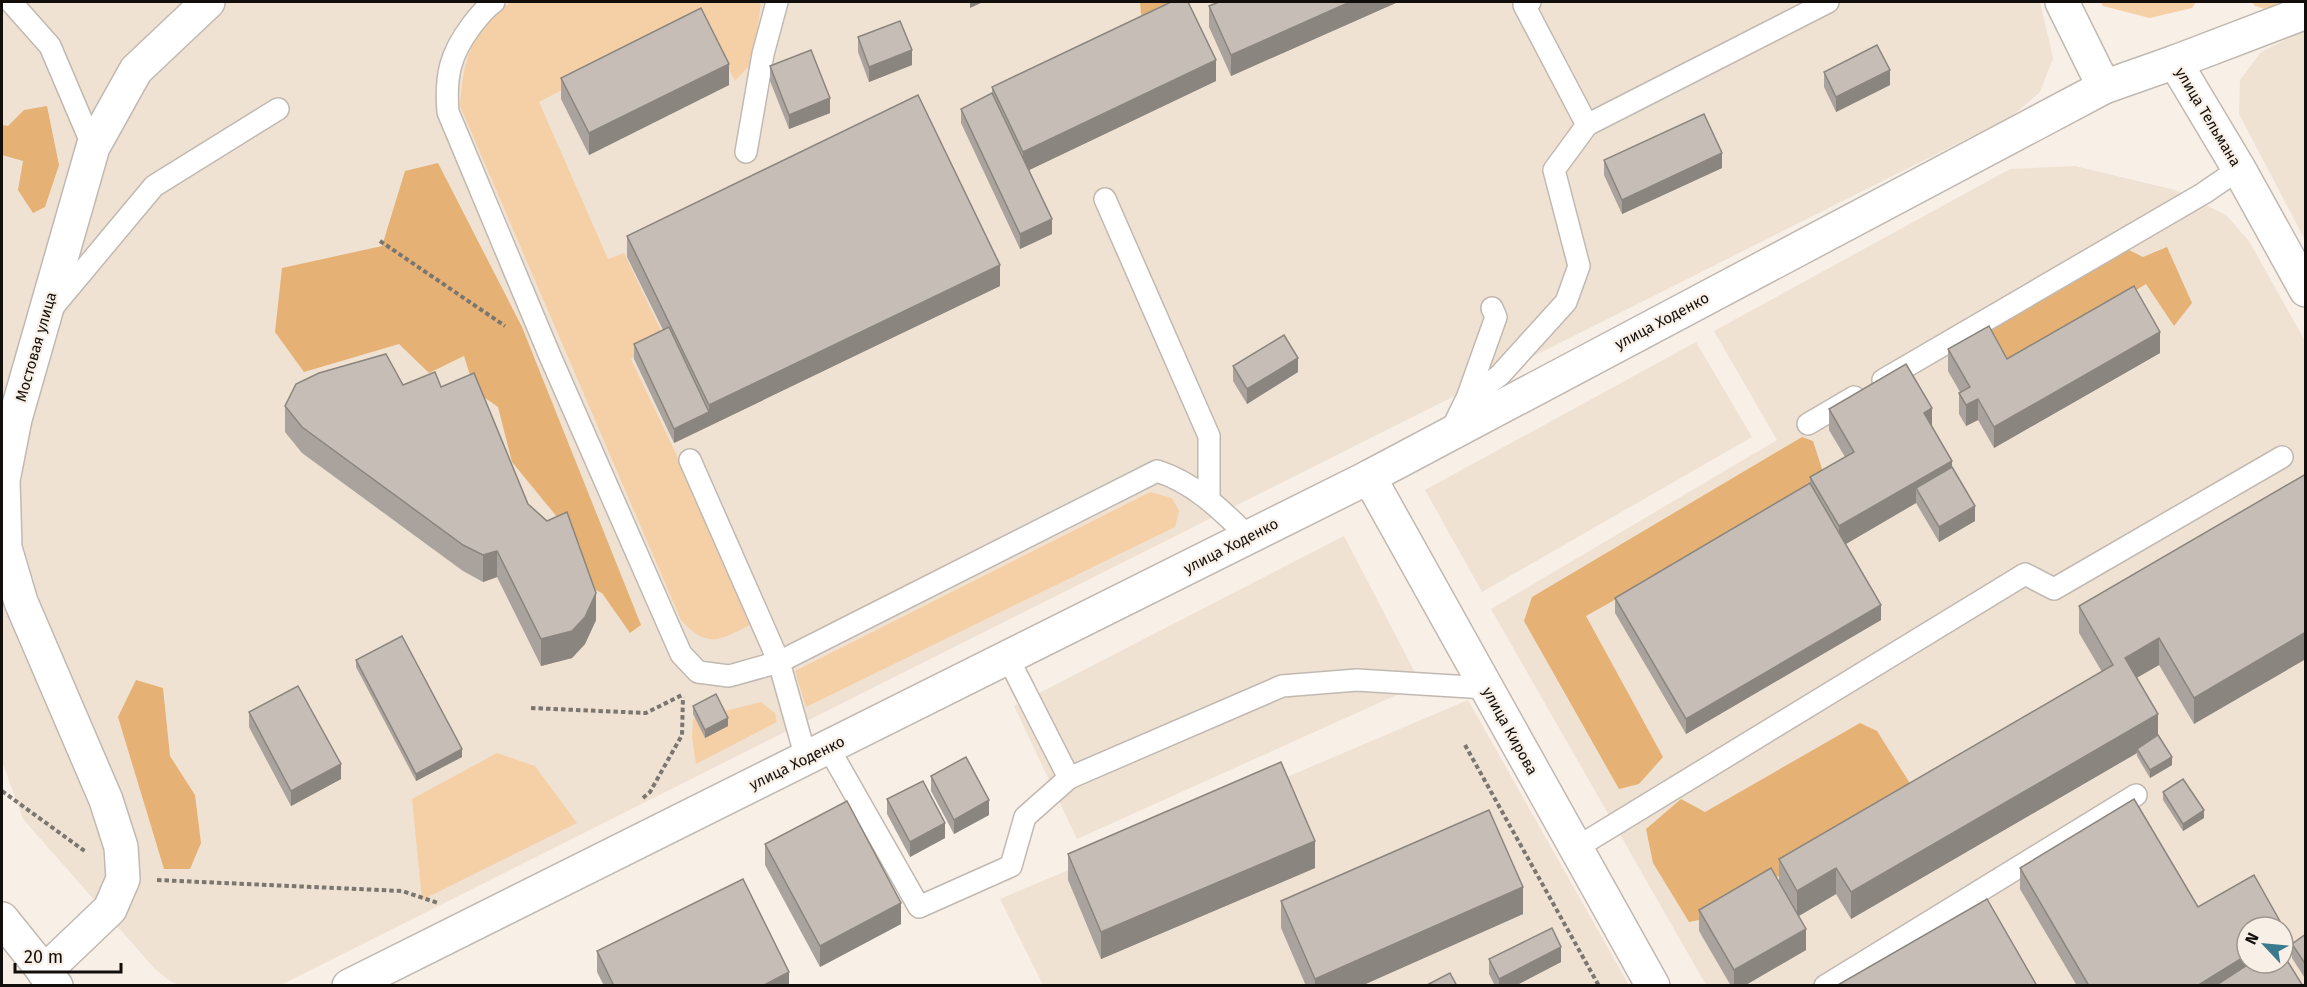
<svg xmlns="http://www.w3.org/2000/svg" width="2307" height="987" font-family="'Fira Sans',sans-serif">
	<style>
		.built { fill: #efe2d3; fill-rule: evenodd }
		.green { fill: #f5d0a7 }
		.forest { fill: #e5b175 }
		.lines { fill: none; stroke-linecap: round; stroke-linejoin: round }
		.service-casing { stroke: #c1b9b1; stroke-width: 24 }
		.minor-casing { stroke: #c1b9b1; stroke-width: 36 }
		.secondary-casing { stroke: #c1b9b1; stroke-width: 36 }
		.path { stroke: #7c7670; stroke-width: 4; stroke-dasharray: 4.5 3; stroke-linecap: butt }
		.service { stroke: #fff; stroke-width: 21 }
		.minor { stroke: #fff; stroke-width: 33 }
		.secondary { stroke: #fff; stroke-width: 33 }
		.wall { fill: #aaa39d }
		.shaded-wall { fill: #8b857f }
		.building { fill: #c6beb6; stroke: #8b857f; stroke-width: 1.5 }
		.labels { text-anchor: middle; stroke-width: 4.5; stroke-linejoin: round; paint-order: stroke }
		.street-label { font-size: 15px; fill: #110e0b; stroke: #f8efe6 }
	</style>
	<rect width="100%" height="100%" fill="#f8efe6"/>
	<g class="built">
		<path d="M2 2H2040L2053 58 2040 92 2012 116 281 985 181 986 170 981 155 969 23 819 2 761Z"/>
		<path d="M2305 30V240L2239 114 2240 80 2261 52Z"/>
		<path d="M2075 166 2175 190 2226 215 2249 241 2305 341V985H1706L1491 609 1777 440 1714 331 2010 169ZM2247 927H2283V963H2247Z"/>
		<path d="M1696 342 1752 437 1482 592 1425 490Z"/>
		<path d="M1344 536 1421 684 1077 839 1014 706Z"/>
		<path d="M1468 700 1629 985H1043L1000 899Z"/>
	</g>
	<g class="green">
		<path d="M511 2H761L754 61 735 81 701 17 539 102 608 259 624 253 666 341 631 359 756 622C722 638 710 652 681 620L460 106C463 62 471 27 511 2Z"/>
		<path d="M2101 2H2196L2192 8 2150 18 2103 6Z"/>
		<path d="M2252 2H2297L2272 11 2255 6Z"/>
		<path d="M1150 492 1172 498 1179 511 1175 527 806 707 795 671Z"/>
		<path d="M761 702 775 713 777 722 696 764 692 737 693 719Z"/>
		<path d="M497 753 535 766 577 823 422 900 412 799Z"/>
	</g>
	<g class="forest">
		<path d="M1140 2H1190L1182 12 1147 25 1141 14Z"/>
		<path d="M47 106 59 165 45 207 33 213 18 190 23 161 2 155V125L8 126 24 110Z"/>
		<path d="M438 163 522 327 641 625 630 633 602 593 581 583 580 545 512 462 498 407 475 391 464 356 429 373 399 344 304 372 275 332 282 268 382 246 405 171Z"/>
		<path d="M2167 247 2192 303 2174 326 2146 284 2019 362 2007 364 1988 330 2125 248 2143 257Z"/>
		<path d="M1802 437 1813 441 1824 475 1809 491 1586 616 1663 757 1639 784 1619 789 1524 621 1532 597Z"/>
		<path d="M136 680 163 688 170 756 195 795 201 843 190 869H164L118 717Z"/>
		<path d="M1860 723 1877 731 1918 796 1704 919 1689 922 1653 863 1646 829 1681 799 1705 812Z"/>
	</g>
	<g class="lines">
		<defs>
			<g id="service">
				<path d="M11 2 50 46 93 147"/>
				<path d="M494 2C485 8 479 16 472 25 450 54 445 76 448 112L550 356 681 654 698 672 729 676 779 662 1157 471C1195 483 1221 510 1249 537"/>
				<path d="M1530 2 1524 5 1587 125"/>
				<path d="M746 152 763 54 777 2"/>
				<path d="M1105 199 1209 436V499"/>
				<path d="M53 307 154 186 278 109"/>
				<path d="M1883 380 2204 193 2239 169"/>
				<path d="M1466 401 1496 317 1492 308"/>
				<path d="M1808 424 1854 397"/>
				<path d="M1450 433 1465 402 1500 375 1566 302 1579 266 1554 170 1587 125 1828 2"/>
				<path d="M690 460 779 662 806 758"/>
				<path d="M828 747 919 907 1011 866 1025 817 1069 778 1008 658"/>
				<path d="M1069 778 1282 686 1357 680 1486 688"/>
				<path d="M1576 848 2025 574 2054 589 2282 457"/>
				<path d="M1825 986 2136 795"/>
			</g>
			<g id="minor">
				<path d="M2062 2 2104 87"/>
				<path d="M2175 62 2306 12"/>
				<path d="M1369 477 1653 986"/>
				<path d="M44 972 110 909 123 879 121 847 106 800 21 602 5 548 3 480 15 419 93 147 136 70 208 2"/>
				<path d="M349 986 1369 477 2104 87 2175 62 2239 169 2306 290"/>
			</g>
			<path id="secondary" d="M2 919 56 986"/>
		</defs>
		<use href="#service" class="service-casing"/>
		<use href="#minor" class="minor-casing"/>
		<use href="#secondary" class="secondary-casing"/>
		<g class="path">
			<path d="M380 241 505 326"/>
			<path d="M531 708 646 713 682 695"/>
			<path d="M1465 745 1599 986"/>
			<path d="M2 791 86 852"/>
			<path d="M643 798 650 792 682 735 683 697"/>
			<path d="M157 880 402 891 438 903"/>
		</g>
		<use href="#service" class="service"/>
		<use href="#minor" class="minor"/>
		<use href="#secondary" class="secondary"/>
	</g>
	<g class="wall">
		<path d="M1219 2H1398L1231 76 1209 27V6Z"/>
		<path d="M858 37 912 65 869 82 858 52Z"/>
		<path d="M770 66 830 113 789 129 770 81Z"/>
		<path d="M1824 72 1890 85 1836 112 1824 87Z"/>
		<path d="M561 78 729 85 589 155 561 99Z"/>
		<path d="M1216 81 1029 170 1052 234 1020 249 961 123V109L992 94V87Z"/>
		<path d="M1604 160 1722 168 1622 214 1604 175Z"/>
		<path d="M627 236 1000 286 674 443 634 359V344L663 330 627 257Z"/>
		<path d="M1948 349 2007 359 2160 353 1994 448 1978 420 1966 426 1959 414V393L1960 392 1948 371Z"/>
		<path d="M1233 366 1298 372 1247 404 1233 381Z"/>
		<path d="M403 385 528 504 596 620 585 644 572 658 541 666 497 577 483 582 463 571 302 453 285 432V406Z"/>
		<path d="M1829 409 1932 426 1952 467 1975 521 1939 542 1916 503 1846 544 1881 620 1686 734 1615 613V598L1810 484V477L1845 457 1829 430Z"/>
		<path d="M2306 474 2194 724 2159 665 2137 678 2158 735 2172 765 2150 778 2137 756V753L1851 919 1836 894 1799 916 1806 950 1744 986H1731L1699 931V910L1779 881V859L2102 672 2079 633V606Z"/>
		<path d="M356 660 462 757 416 781 356 667Z"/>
		<path d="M693 706 728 726 705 738 693 714Z"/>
		<path d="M249 712 341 779 291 806 249 727Z"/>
		<path d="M931 776 989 815 954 834 931 791Z"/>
		<path d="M2163 792 2204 818 2183 831 2163 800Z"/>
		<path d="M887 799 945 838 910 857 887 814Z"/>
		<path d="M765 844 901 924 820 967 765 865Z"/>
		<path d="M1068 854 1315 868 1101 959 1068 880Z"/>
		<path d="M2020 868 2198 907 2286 953 2283 955 2303 986H2077L2020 889Z"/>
		<path d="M1281 901 1523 914 1361 986H1306L1281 928Z"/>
		<path d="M2306 934V980L2292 958V944Z"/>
		<path d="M597 951 789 986H604L597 972Z"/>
		<path d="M1489 959 1561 962 1515 986H1495L1489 974Z"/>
	</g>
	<g class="shaded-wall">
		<path d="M970 2H983L970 8Z"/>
		<path d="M1350 2H1398L1231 76V55Z"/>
		<path d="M912 50V65L869 82V67Z"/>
		<path d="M1216 60V81L1023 173V152Z"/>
		<path d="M729 64V85L589 155V133Z"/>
		<path d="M1890 70V85L1836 112V97Z"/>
		<path d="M830 98V113L789 129V115Z"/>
		<path d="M1722 153V168L1622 214V200Z"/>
		<path d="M1052 219V234L1020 249V234Z"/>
		<path d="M1000 265V286L674 443V429L709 412V405Z"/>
		<path d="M2160 332V353L1994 448V427Z"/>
		<path d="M1298 358V372L1247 404V389Z"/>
		<path d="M1978 399V420L1966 426V405Z"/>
		<path d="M1932 408V429L1924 413Z"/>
		<path d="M1952 461V482L1916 488V503L1839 548V526Z"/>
		<path d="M1975 506V521L1939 542V527Z"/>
		<path d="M497 551V577L483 582V555Z"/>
		<path d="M596 593V620L585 644 572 658 541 666V639Z"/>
		<path d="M1881 605V620L1686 734V719Z"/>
		<path d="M2306 632V659L2194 724V698Z"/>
		<path d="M2159 638V665L2125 684V658Z"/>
		<path d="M2158 714V741L2137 749V753L1851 919V892Z"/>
		<path d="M728 718V726L705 738V730Z"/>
		<path d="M462 749V757L416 781V774Z"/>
		<path d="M2172 757V765L2150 778V770Z"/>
		<path d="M341 764V779L291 806V791Z"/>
		<path d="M989 800V815L954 834V820Z"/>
		<path d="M2204 810V818L2183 831V824Z"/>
		<path d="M945 823V838L910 857V842Z"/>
		<path d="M1315 841V868L1101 959V932Z"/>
		<path d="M1836 868V894L1797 917V891Z"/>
		<path d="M1523 887V914L1361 986H1315V979Z"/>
		<path d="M901 903V924L820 967V946Z"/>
		<path d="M1806 929V950L1744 986H1734V970Z"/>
		<path d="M2286 932V953L2283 955V934Z"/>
		<path d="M1561 947V962L1515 986H1499V979Z"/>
		<path d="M2247 955V963H2270L2232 986H2197Z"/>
		<path d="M789 972V986H762Z"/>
	</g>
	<g class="building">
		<path d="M1171 2H1188L1216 60 1023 152 992 87Z"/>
		<path d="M1219 2H1350L1231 55 1209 6Z"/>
		<path d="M701 8 729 64 589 133 561 78Z"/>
		<path d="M900 21 912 50 869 67 858 37Z"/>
		<path d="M1877 45 1890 70 1836 97 1824 72Z"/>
		<path d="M811 50 830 98 789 115 770 66Z"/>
		<path d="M992 93 1052 219 1020 234 961 109Z"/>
		<path d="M918 95 1000 265 709 405 627 236Z"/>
		<path d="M1704 114 1722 153 1622 200 1604 160Z"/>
		<path d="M2134 286 2160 332 1994 427 1978 399 1966 405 1959 393 1970 387 1948 349 1989 326 2007 359Z"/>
		<path d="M669 327 709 412 674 429 634 344Z"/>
		<path d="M1284 335 1298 358 1247 389 1233 366Z"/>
		<path d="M386 354 403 385 435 372 441 387 474 373 528 504 547 521 567 512 596 593 585 617 572 631 541 639 497 551 483 555 463 545 302 427 285 406 296 384 319 373Z"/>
		<path d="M1906 364 1932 408 1924 413 1952 461 1839 526 1810 477 1854 452 1829 409Z"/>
		<path d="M1952 467 1975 506 1939 527 1916 488Z"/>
		<path d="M2306 474V632L2194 698 2159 638 2125 658 2158 714 1851 892 1836 868 1797 891 1779 859 2113 665 2079 606Z"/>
		<path d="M1810 483 1881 605 1686 719 1615 598Z"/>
		<path d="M402 636 462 749 416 774 356 660Z"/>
		<path d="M298 686 341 764 291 791 249 712Z"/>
		<path d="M716 694 728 718 705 730 693 706Z"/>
		<path d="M2158 735 2172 757 2150 770 2137 749Z"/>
		<path d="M966 757 989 800 954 820 931 776Z"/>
		<path d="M1281 762 1315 841 1101 932 1068 854Z"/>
		<path d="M2183 779 2204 810 2183 824 2163 792Z"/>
		<path d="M923 781 945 823 910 842 887 799Z"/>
		<path d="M2134 799 2198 907 2254 875 2286 932 2283 934V927H2247V955L2197 986H2089L2020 868Z"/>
		<path d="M847 801 901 903 820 946 765 844Z"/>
		<path d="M1489 810 1523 887 1315 979 1281 901Z"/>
		<path d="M1771 868 1806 929 1734 970 1699 910Z"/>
		<path d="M743 879 789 972 762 986H614L597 951Z"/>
		<path d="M1987 899 2037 986H1836Z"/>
		<path d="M1552 928 1561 947 1499 979 1489 959Z"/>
		<path d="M2306 934V965L2292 944Z"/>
		<path d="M2283 954 2303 986H2215L2250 963H2283Z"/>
		<path d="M1450 973 1457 986H1425Z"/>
	</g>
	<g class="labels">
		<g class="street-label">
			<text transform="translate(2208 117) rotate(59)" y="5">улица Тельмана</text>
			<text transform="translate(1662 321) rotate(-28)" y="5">улица Ходенко</text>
			<text transform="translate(36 347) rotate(-74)" y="5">Мостовая улица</text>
			<text transform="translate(1231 546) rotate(-27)" y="5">улица Ходенко</text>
			<text transform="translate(1510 731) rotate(61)" y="5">улица Кирова</text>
			<text transform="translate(797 763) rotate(-26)" y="5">улица Ходенко</text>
		</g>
	</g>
	<rect width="2307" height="987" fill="none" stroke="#110e0b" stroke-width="6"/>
	<g transform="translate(2265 945) rotate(296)"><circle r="28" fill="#f8efe6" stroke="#9c958e" stroke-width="1.5"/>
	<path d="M0-4.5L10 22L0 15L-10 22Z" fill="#3a7a8d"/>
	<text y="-9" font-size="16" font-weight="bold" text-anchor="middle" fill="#110e0b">N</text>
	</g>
	<path d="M15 963v9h106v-9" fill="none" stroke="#110e0b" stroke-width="3"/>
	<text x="24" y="963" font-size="18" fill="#110e0b" stroke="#f8efe6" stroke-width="4.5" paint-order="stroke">20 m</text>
</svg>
